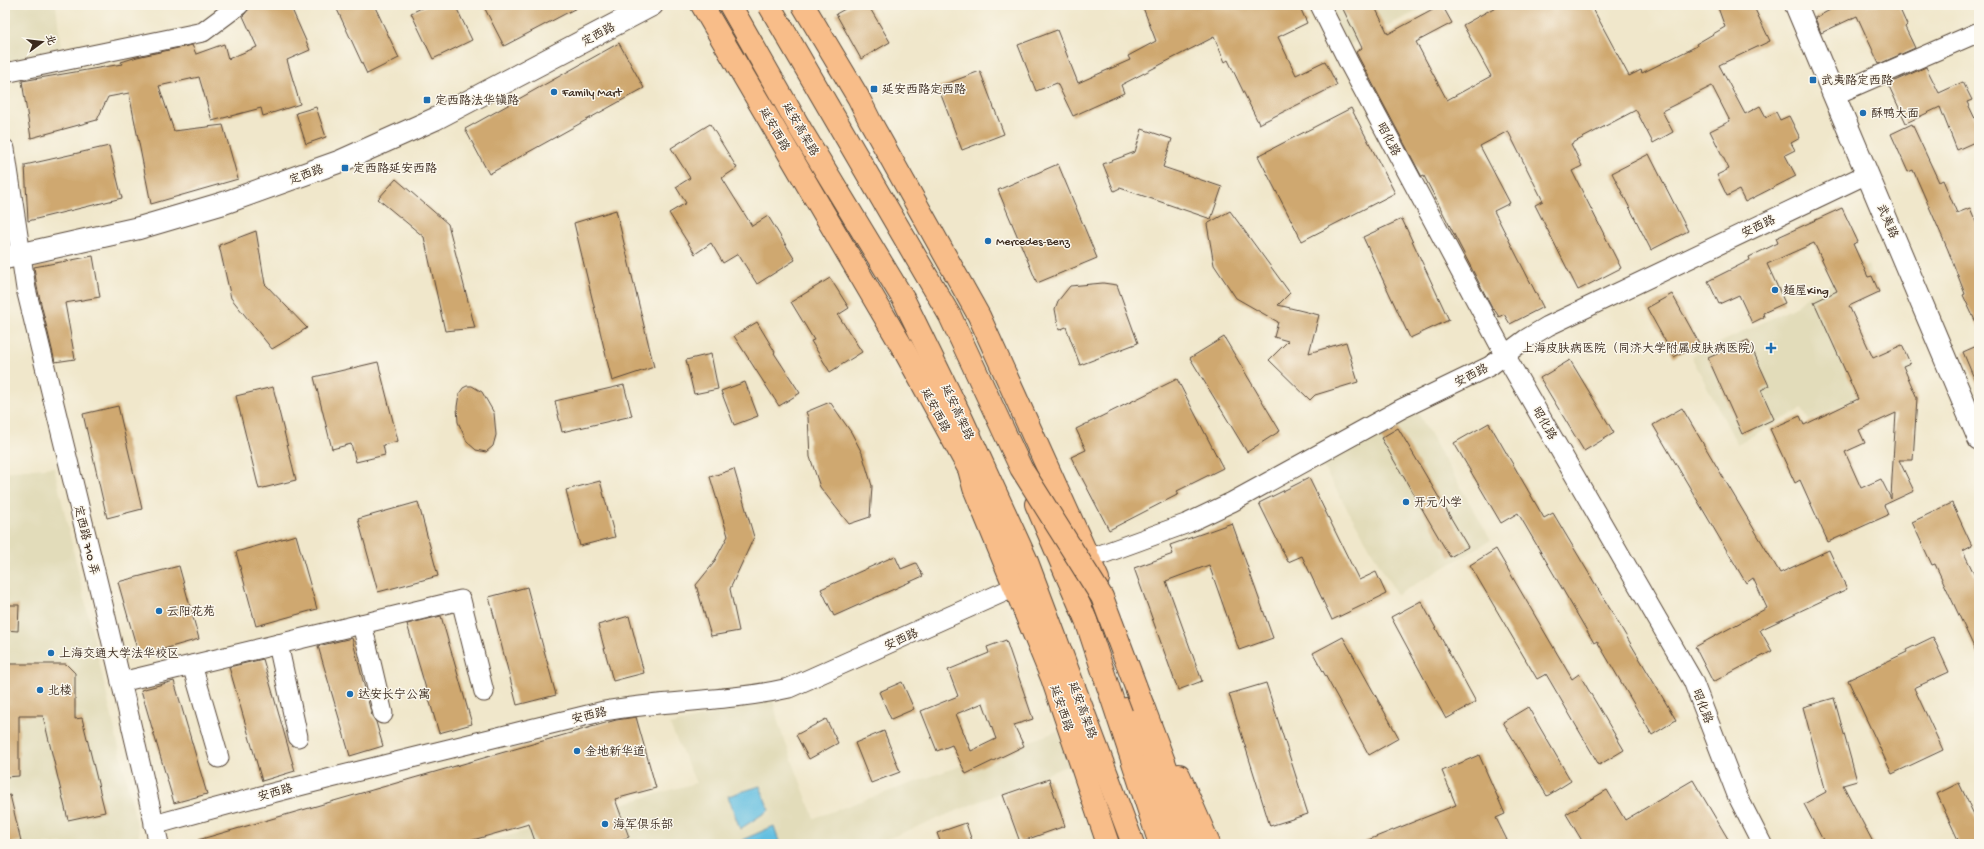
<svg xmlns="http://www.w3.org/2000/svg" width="1984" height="849" font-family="'Gochi Hand','LXGW WenKai TC',sans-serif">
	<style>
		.built { fill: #e2dcba }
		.water { fill: #63bfe1; stroke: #4f7480 }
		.building { fill: #cfa870; fill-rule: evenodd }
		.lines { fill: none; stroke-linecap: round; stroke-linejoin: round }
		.minor-casing { stroke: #564638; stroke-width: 21 }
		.tertiary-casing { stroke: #564638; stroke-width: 24 }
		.primary-casing { stroke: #564638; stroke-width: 24 }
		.trunk-casing { stroke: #564638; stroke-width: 24 }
		.minor { stroke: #fff; stroke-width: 19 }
		.tertiary { stroke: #fff; stroke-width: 22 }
		.primary { stroke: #f8bd89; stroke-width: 22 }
		.trunk { stroke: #f8bd89; stroke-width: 22 }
		.trunk-bridge-casing { stroke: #564638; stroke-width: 24; stroke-linecap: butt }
		.trunk-bridge { stroke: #f8bd89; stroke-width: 22 }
		.poi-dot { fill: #1f6fb2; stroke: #fbf7ec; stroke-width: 1.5 }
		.labels { text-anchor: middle; stroke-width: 3; stroke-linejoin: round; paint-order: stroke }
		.street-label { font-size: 12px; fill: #3b2a1e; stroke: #fbf7ec }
		.poi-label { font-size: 12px; fill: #3b2a1e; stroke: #fbf7ec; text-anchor: start }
	</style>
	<rect width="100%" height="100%" fill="#fbf7ec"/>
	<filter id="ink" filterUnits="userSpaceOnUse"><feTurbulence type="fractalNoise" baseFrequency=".025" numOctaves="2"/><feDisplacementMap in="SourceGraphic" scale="8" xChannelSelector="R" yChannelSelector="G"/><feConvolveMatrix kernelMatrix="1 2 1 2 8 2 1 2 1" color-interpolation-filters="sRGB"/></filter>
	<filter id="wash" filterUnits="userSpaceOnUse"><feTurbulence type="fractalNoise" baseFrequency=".012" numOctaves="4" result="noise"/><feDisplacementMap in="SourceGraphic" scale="16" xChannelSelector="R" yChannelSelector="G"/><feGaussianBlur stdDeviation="0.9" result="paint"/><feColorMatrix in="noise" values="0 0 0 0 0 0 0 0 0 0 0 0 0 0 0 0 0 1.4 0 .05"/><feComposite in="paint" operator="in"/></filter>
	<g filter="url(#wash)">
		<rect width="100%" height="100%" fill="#f0e7cb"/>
		<g class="built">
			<path d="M5 5H56L61 47 5 64Z"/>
			<path d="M1328 5H1430L1348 45Z"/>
			<path d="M1868 265 1871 276 1814 302 1853 389 1910 363 1915 371 1809 421 1802 409 1737 444 1691 356 1724 341 1793 308 1811 293Z"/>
			<path d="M1416 410 1491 540 1397 595 1322 465Z"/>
			<path d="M54 467 139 834 137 844H5V472Z"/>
			<path d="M773 699 779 725 814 818 1058 731 1069 765 875 844H479L696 783 670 725Z"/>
		</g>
		<g class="water">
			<path d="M760 786 769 810 740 829 728 796Z"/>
			<path d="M774 826 780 844H744L742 840Z"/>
		</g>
		<g id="blocks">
			<g class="building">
				<path d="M257 5H290L310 50 287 60 300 104 263 116 261 108 212 121 199 77 159 86 174 131 223 125 238 179 151 204 129 93 108 97 97 120 31 138 22 81 122 64 121 62 137 57 192 45 196 54 224 44 228 59 257 47 243 16 249 9Z"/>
				<path d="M335 5H374L399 58 367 74Z"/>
				<path d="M428 5H455L472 40 433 59 411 13Z"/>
				<path d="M483 5H582L504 46Z"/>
				<path d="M852 5H868L890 42 861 59 836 14Z"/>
				<path d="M1142 5H1299L1307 23 1278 37 1296 75 1325 61 1337 85 1259 124 1228 60 1225 62 1214 37 1121 85 1124 93 1073 116 1057 83 1036 91 1018 45 1057 30 1078 83 1130 60 1128 56 1156 41Z"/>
				<path d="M1341 5H1374L1388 34 1442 5 1452 23 1416 42 1447 100 1491 76 1463 25 1499 5H1591L1629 76 1641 70 1642 73 1697 46 1696 44 1725 27 1717 5H1753L1770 41 1719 65 1745 114 1760 106 1766 117 1776 112 1780 120 1789 116 1800 138 1791 143 1795 150 1785 155 1796 176 1745 202 1739 190 1727 196 1717 175 1729 169 1710 131 1730 121 1712 86 1662 111 1673 132 1653 143 1636 110 1571 144 1582 166 1572 171 1621 268 1578 290 1535 205 1543 201 1508 131 1480 146 1510 203 1494 211 1543 307 1510 324 1504 314 1499 317 1494 309 1493 310 1424 176 1422 177 1359 58 1356 52 1362 48Z"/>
				<path d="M1828 5H1898L1907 25 1905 27 1915 48 1879 64 1857 16 1821 33 1815 18 1830 10Z"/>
				<path d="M619 43 644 88 489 174 465 129Z"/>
				<path d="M1926 67 1939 93 1963 82 1972 100 1967 102 1979 127V140L1957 150 1940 107 1906 123 1888 84Z"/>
				<path d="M980 71 1004 134 962 150 938 87Z"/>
				<path d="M316 107 326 137 306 144 296 113Z"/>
				<path d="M1351 108 1395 193 1302 241 1258 156Z"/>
				<path d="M710 124 737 168 722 178 752 226 768 216 795 260 757 284 738 254 723 263 711 243 695 254 669 213 686 203 676 187 690 178 671 148Z"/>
				<path d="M1912 124 1939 182 1943 180 1957 213 1970 208 1979 229V329L1963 295 1965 294 1948 250 1913 170 1908 172 1891 134Z"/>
				<path d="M1142 129 1172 139 1163 167 1222 187 1211 219 1120 188 1114 191 1103 164 1135 152Z"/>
				<path d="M109 146 122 198 28 221 25 165Z"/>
				<path d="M1649 154 1688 231 1651 250 1612 173Z"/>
				<path d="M1058 164 1097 258 1037 283 998 190Z"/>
				<path d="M396 179 448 224 475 328 445 331 424 237 378 199Z"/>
				<path d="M1842 208 1858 242 1853 244 1868 277 1872 276 1879 292 1849 306 1873 358 1902 345 1910 363 1903 366 1917 398 1913 460H1899L1914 491 1884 505 1888 515 1828 542 1800 480 1795 483 1770 429 1800 416 1804 425 1858 399 1814 302 1837 291 1814 243 1767 264 1785 303 1763 313 1764 317 1752 323 1739 295 1719 304 1708 281 1750 260 1749 257 1778 243 1776 238ZM1896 413 1892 478 1891 499 1881 479 1861 488 1845 452 1865 443 1859 430Z"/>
				<path d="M616 210 654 367 612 381 574 223Z"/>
				<path d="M1230 211 1290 293 1278 305 1319 315 1309 353 1346 342 1358 382 1315 395 1310 400 1269 360 1288 341 1274 337 1278 322 1236 298 1214 265 1207 224Z"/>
				<path d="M1402 219 1449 320 1410 338 1363 237Z"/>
				<path d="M256 231 265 284 307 328 272 349 231 298 219 245Z"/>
				<path d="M93 256 100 297 65 303 75 359 55 362 37 287 34 267Z"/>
				<path d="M830 278 849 308 838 315 862 352 830 372 811 341 814 340 791 302Z"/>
				<path d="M1103 283 1117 285 1138 343 1080 365 1066 327 1059 330 1055 309 1058 301 1070 286Z"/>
				<path d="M1672 294 1699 343 1674 357 1647 308Z"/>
				<path d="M757 322 775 352 774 353 800 393 779 406 734 336Z"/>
				<path d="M1224 337 1280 431 1247 452 1190 358Z"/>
				<path d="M1748 340 1769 386 1761 390 1774 419 1742 434 1708 358Z"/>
				<path d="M1979 345V390L1963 352Z"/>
				<path d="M711 354 718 389 694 394 686 360Z"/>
				<path d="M1570 360 1614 433 1584 451 1540 378Z"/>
				<path d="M378 362 398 441 383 445 385 455 356 462 351 444 332 449 314 377Z"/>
				<path d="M1177 379 1223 468 1177 491 1179 494 1109 530 1071 457 1086 450 1076 429Z"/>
				<path d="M745 382 758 416 734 425 721 391Z"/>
				<path d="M624 385 632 416 562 432 555 401Z"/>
				<path d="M467 386H472L482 392 494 413 496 435 493 446 486 452 476 450 467 442 458 422 457 407 459 394 463 388Z"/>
				<path d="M273 387 296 480 259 489 236 396Z"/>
				<path d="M830 402 851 432 862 453 872 486 870 517 849 524 820 487 810 457 808 417 806 412Z"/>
				<path d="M118 406 142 509 107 518 83 414Z"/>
				<path d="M1682 408 1780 573 1829 550 1847 589 1760 630 1772 651 1713 682 1695 647 1767 608 1753 578 1746 583 1653 425Z"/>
				<path d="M1489 423 1544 518 1553 513 1676 720 1652 735 1597 641 1594 643 1518 513 1501 523 1454 443Z"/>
				<path d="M1398 428 1468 547 1450 557 1381 438Z"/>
				<path d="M734 469 754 537 730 589 739 631 711 636 696 585 713 564 728 536 710 477Z"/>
				<path d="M1309 478 1359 580 1376 572 1386 594 1332 620 1302 556 1288 562 1259 503Z"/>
				<path d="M600 481 615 537 580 546 566 490Z"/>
				<path d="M418 502 438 576 378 592 358 519Z"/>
				<path d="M1952 503 1972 546 1963 551 1979 584V658L1935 564 1932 565 1912 522Z"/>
				<path d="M1232 523 1273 638 1239 650 1209 565 1166 581 1202 681 1178 690 1134 568 1173 554 1170 545Z"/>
				<path d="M296 535 317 609 256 626 236 552Z"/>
				<path d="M1496 549 1572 679 1579 674 1624 750 1599 765 1546 674 1537 679 1470 565Z"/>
				<path d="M895 556 901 569 916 563 923 576 834 616 821 589Z"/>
				<path d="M179 566 199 639 139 656 118 582Z"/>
				<path d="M527 587 556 695 517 705 489 597Z"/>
				<path d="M1421 601 1476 702 1446 719 1391 617Z"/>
				<path d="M5 605H19L18 631 5 630Z"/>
				<path d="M441 616 472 724 439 733 407 624Z"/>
				<path d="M629 616 644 673 613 681 598 625Z"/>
				<path d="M1343 637 1399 738 1369 755 1313 653Z"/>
				<path d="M1933 637 1949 672 1914 688 1943 750 1892 774 1848 680 1907 652 1906 650Z"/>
				<path d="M352 638 372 716 376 722 383 746 350 756 318 646Z"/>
				<path d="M1006 640 1033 719 1014 725 1024 746 966 774 952 745 937 751 921 711 958 696 948 670 989 653 987 647ZM983 703 996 739 971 751 956 714Z"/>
				<path d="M263 659 295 771 262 781 229 667Z"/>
				<path d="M5 664H66L75 673V719L82 718 105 812 68 820 43 716H19V776L5 777Z"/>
				<path d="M174 681 207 794 174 803 141 690Z"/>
				<path d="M902 682 914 709 891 719 879 692Z"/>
				<path d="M1266 683 1308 814 1270 826 1229 694Z"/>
				<path d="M1834 698 1857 781 1843 785 1874 844H1825L1804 804 1826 792 1803 707Z"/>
				<path d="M1528 707 1571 781 1547 796 1503 722Z"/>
				<path d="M636 717 656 788 615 799 629 837 609 844H536L529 824 459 844H199L198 840 616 720Z"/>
				<path d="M826 719 838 743 809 759 796 735Z"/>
				<path d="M884 731 900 772 871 783 855 743Z"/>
				<path d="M1479 755 1505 814 1496 818 1509 844H1358L1456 805 1442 771Z"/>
				<path d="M1049 779 1065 826 1020 842 1003 795Z"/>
				<path d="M1693 780 1731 844H1584L1566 814 1607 790 1625 820Z"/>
				<path d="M1959 783 1979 825V844H1960L1937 794Z"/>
				<path d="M10 795 21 841 5 844V796Z"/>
				<path d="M966 823 973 844H941L937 833Z"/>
			</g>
		</g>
	</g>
	<g filter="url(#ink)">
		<use href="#blocks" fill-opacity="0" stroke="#564638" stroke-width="1"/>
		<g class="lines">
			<defs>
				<g id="minor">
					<path d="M1320 5 1349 63 1505 355 1693 681 1737 795 1762 844"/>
					<path d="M5 73 203 32 239 5"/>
					<path d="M1834 95 1979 32"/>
					<path d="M5 149 26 289 101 596 159 844"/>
					<path d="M1075 564 1188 523 1232 502 1401 409 1490 366 1526 339 1548 326 1867 174"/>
					<path d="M362 624 383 714"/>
					<path d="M278 644 298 737"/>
					<path d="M192 665 219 758"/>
					<path d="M121 682 461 600 484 692"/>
					<path d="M154 825C303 783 454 748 604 711 665 700 728 702 789 688L1015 587"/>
				</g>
				<g id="tertiary">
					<path d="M1796 5 1979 439"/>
					<path d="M5 258 139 228 224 203 341 161 435 119 652 5"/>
				</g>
				<g id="primary">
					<path d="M702 5 904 350 969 469 974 488 1052 678 1108 844"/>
					<path d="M803 5 858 97 870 121 979 316 1098 579"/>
					<path d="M1126 709 1179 844"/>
					<path d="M1179 775 1209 844"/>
				</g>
				<g id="trunk">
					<path d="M730 5 801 130 904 300 962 419 1026 559 1133 844"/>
					<path d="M1036 504 1086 620 1160 844"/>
					<path d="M1143 706 1195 844"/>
				</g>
			</defs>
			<use href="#minor" class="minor-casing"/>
			<use href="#tertiary" class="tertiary-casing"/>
			<use href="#primary" class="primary-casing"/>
			<use href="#trunk" class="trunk-casing"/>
			<use href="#minor" class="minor"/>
			<use href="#tertiary" class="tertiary"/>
			<use href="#primary" class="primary"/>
			<use href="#trunk" class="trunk"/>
			<defs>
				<path id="trunk-bridge" d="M769 5 950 316 1021 468 1102 597 1143 706"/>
			</defs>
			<use href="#trunk-bridge" class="trunk-bridge-casing"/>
			<use href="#trunk-bridge" class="trunk-bridge"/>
		</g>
	</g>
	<g class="poi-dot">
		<rect x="1809" y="76" width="8" height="8" rx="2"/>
		<rect x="870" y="85" width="8" height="8" rx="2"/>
		<circle cx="554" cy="92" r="4"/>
		<rect x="423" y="96" width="8" height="8" rx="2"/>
		<circle cx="1863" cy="113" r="4"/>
		<rect x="341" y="164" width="8" height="8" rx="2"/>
		<circle cx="988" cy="241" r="4"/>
		<circle cx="1775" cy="290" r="4"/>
		<path d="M1769 342h4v4h4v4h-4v4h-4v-4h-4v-4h4z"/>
		<circle cx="1406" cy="502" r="4"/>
		<circle cx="159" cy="611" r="4"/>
		<circle cx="51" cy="653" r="4"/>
		<circle cx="40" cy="690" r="4"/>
		<circle cx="350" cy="694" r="4"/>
		<circle cx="577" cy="751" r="4"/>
		<circle cx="605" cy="824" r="4"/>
	</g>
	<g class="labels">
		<g class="street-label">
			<text transform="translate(598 34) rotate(-28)" y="4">定西路</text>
			<text transform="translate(775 129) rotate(60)" y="4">延安西路</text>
			<text transform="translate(801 129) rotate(60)" y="4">延安高架路</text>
			<text transform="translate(1389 139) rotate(62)" y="4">昭化路</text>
			<text transform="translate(306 174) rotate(-20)" y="4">定西路</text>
			<text transform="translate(1888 221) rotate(67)" y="4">武夷路</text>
			<text transform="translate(1758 226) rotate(-25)" y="4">安西路</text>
			<text transform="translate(1471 375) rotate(-27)" y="4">安西路</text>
			<text transform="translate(936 410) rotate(62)" y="4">延安西路</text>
			<text transform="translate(958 412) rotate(65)" y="4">延安高架路</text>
			<text transform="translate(1545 423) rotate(60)" y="4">昭化路</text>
			<text transform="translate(87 540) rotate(76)" y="4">定西路 710 弄</text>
			<text transform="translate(901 639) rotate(-24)" y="4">安西路</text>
			<text transform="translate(1703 706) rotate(69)" y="4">昭化路</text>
			<text transform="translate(1062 708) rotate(71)" y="4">延安西路</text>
			<text transform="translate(1083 710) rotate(70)" y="4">延安高架路</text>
			<text transform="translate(589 715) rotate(-13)" y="4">安西路</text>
			<text transform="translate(275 792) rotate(-15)" y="4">安西路</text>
		</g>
		<g class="poi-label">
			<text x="1821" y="84">武夷路定西路</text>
			<text x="882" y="93">延安西路定西路</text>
			<text x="562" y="96">Family Mart</text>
			<text x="435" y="104">定西路法华镇路</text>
			<text x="1871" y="117">酥鸭大面</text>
			<text x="353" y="172">定西路延安西路</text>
			<text x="996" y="245">Mercedes-Benz</text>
			<text x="1783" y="294">麺屋King</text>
			<text x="1762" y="352" text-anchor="end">上海皮肤病医院（同济大学附属皮肤病医院）</text>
			<text x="1414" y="506">开元小学</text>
			<text x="167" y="615">云阳花苑</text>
			<text x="59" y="657">上海交通大学法华校区</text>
			<text x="48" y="694">北楼</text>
			<text x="358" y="698">达安长宁公寓</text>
			<text x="585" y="755">金地新华道</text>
			<text x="613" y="828">海军俱乐部</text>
		</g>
	</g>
	<rect width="1984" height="849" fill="none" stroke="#fbf7ec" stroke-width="20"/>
	<g transform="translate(42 42) rotate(75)" stroke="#fbf7ec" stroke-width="3" paint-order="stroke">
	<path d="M0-3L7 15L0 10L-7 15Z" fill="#3b2a1e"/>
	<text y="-6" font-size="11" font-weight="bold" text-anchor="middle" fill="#3b2a1e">北</text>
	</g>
</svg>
